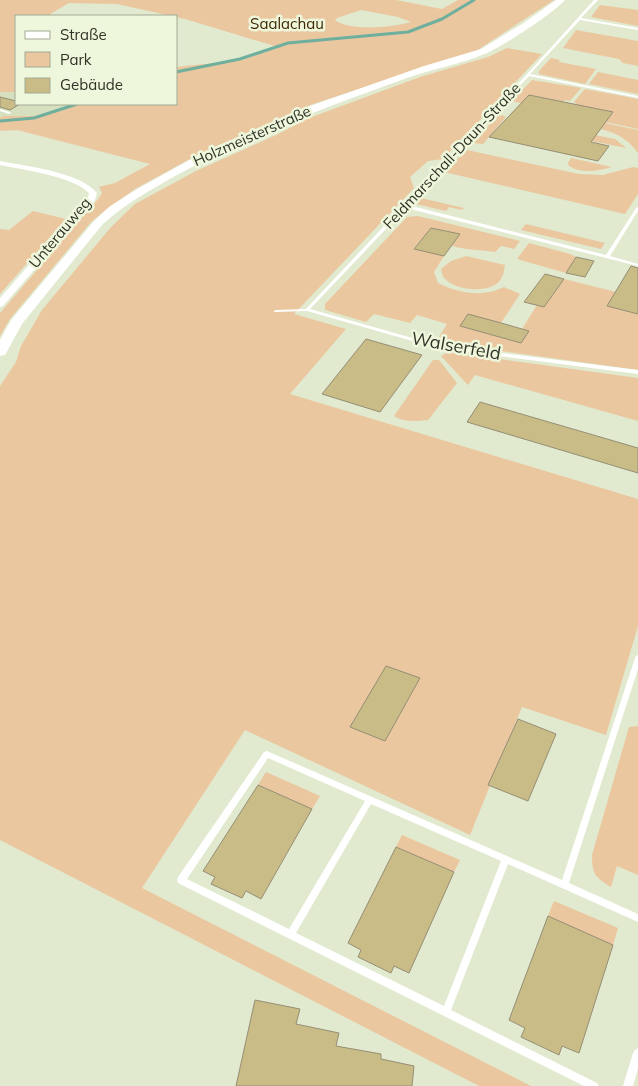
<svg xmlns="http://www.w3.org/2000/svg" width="638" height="1086" font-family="Mulish,sans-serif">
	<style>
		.built { fill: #d6e0be }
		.green { fill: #ebc7a0; fill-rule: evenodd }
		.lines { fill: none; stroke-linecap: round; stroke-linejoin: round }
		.stream { stroke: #6faf9d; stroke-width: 3 }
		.building { fill: #cabc87; stroke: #958e75 }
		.service { fill: #fff; fill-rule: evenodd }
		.minor { fill: #fff; fill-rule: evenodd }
		.tertiary { fill: #fff; fill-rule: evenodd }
		.labels { text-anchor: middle; stroke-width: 5; stroke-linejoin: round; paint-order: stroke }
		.far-park-label { font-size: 15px; fill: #412704; stroke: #eef7db }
		.far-street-label { font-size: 15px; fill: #2f3328; stroke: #eef7db }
		.street-label { font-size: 18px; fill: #2f3328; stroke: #eef7db }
	</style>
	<rect width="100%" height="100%" fill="#e1e9ce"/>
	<path class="built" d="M0 92H16V104H82L34 116H3L0 118Z"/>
	<g class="green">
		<path d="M0 0H396L442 9 458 0H554L476 51 313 104 201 153 135 189 108 208 91 222 10 319 0 336V313L99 198 102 193 99 187 115 183 150 164 17 130 0 131V118L3 116H34L81 104H176V67L243 60 278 47 185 19 117 4 69 3 47 16H16V92H0ZM361 10 398 17 411 22C393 27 351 32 335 20L337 18Z"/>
		<path d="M600 5 638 10V26L591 17Z"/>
		<path d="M576 30 638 41V66L623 63 619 59 563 48Z"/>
		<path d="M507 48 542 54 443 159 428 161 410 177 414 188 294 314 346 329 290 394 638 499V626L606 735 522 707 470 835 245 730 142 888 531 1086H479L0 840V386L16 362 21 346 42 310 111 227 135 204 196 171 276 135 309 118 420 77 488 57Z"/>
		<path d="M551 58 560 60 559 62 596 69 585 84 539 74V71Z"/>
		<path d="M598 72 638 80V94L589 84Z"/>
		<path d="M532 80 581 88 570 101 565 100 563 102 529 95 522 102 544 109 512 101Z"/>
		<path d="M585 89 638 99V129L592 119 579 114 607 120 613 113 575 105 576 103 574 102Z"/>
		<path d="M502 115 506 117 483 144 473 143 497 116Z"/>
		<path d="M591 120 638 130V153C621 129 598 129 571 123Z"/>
		<path d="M595 135 615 139 626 148 587 140Z"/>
		<path d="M467 150 579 174 603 175 633 167 638 168V194L625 214 444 172Z"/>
		<path d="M571 158 612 167C598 171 581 174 569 166L568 163Z"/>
		<path d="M421 198 464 208 462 210 449 207 446 211 416 204Z"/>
		<path d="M33 211 66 219 0 294V229L9 230Z"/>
		<path d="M418 216 520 241 514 249 501 246 495 252C481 250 466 250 452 246L460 234 431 228 414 248 444 256 434 272 438 283C459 293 482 298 504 287L520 294 501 323 468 315 460 326 521 343 529 331 522 329 537 305 544 307 564 279 616 292 638 314V370L436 342 447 324 417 315 410 323 374 314 366 322 325 310V304L407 217Z"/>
		<path d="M526 224 605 243 601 249 521 230Z"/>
		<path d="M529 243 570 254 576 257 566 273 517 259Z"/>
		<path d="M466 256 505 265C504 269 504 274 502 277 495 293 465 291 452 284 449 283 446 279 443 277L441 269 451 261Z"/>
		<path d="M448 352 638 378V421L475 375 468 385 441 356Z"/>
		<path d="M433 360H439L457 383 428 420C416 421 405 423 394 416Z"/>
		<path d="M638 726V875L617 866 611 887C595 877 592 874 592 855L629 727Z"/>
		<path d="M266 772 320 796 312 809 258 785Z"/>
		<path d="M402 835 460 860 454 872 396 847Z"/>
		<path d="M554 901 618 928 613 945 548 916Z"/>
	</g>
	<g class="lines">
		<g class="stream">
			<path d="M176 72 240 59 288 43 408 32 442 19 474 0"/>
			<path d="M0 121 34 118 77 104"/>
		</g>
	</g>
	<g class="building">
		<path d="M529 95 613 112 591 142 609 146 598 161 489 137Z"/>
		<path d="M0 97 16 101V104H20L10 110 0 107Z"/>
		<path d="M431 228 460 234 444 256 414 249Z"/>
		<path d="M576 257 594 261 585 277 566 273Z"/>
		<path d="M631 266 638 268V314L607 306Z"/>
		<path d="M545 274 564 279 544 307 524 302Z"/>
		<path d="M468 314 501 323 529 331 521 343 460 326Z"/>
		<path d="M366 339 422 355 380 412 322 394Z"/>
		<path d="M480 402 638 448V473L467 422Z"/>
		<path d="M386 666 420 678 385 741 350 727Z"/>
		<path d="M518 719 556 734 528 801 488 785Z"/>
		<path d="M258 785 312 809 261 899 246 891 242 898 211 884 215 877 203 871Z"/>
		<path d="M396 847 454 872 409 973 394 966 391 973 358 957 361 950 348 943Z"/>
		<path d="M548 916 613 945 579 1053 562 1046 559 1055 521 1037 525 1028 509 1020Z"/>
		<path d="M255 1000 300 1009 296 1024 339 1033 336 1046 381 1054V1059L414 1066 412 1086H236Z"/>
	</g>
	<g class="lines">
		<g class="service">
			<path d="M594 0H598L581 18 638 28V30L580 20 530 74 638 96V98L529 76 408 205 606 255 636 208 638 207V211L610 256 638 264V266L406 208 310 309 437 345 638 370V374L437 348 307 311 274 312V311L276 310 306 309 527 74Z"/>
			<path d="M0 109 10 112 11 113 9 114 0 111Z"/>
			<path d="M638 655V669L569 883 638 914V922L508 864 451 1010 597 1083 599 1086H584L178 883 177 880 178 877 264 752 267 751 562 880 635 658 636 656ZM268 758 365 801 289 929 187 879ZM371 804 501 861 444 1006 296 933Z"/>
			<path d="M638 1048V1068L633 1086H623L633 1053 635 1050Z"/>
		</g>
		<path class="minor" d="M0 161C26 166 80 172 97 193L95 200 3 306 0 307V298L88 197 89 193C72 176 24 170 0 165Z"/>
		<path class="tertiary" d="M556 0H565C552 14 505 45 487 53 462 64 433 69 407 78 329 106 250 135 177 175 151 190 124 204 102 225L22 324 5 355 0 356V340L11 320 94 221 109 207 137 189 202 153 310 106 424 66 481 49 522 24Z"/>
	</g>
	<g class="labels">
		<g class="far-park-label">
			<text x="287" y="29">Saalachau</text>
		</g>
		<g class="far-street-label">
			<text transform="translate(252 136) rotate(-24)" y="5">Holzmeisterstraße</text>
			<text transform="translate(452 156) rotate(-47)" y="5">Feldmarschall-Daun-Straße</text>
			<text transform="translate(60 233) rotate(-50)" y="5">Unterauweg</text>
		</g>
		<g class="street-label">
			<text transform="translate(456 346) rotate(10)" y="6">Walserfeld</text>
		</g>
	</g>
	<rect x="15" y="15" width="162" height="90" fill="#eef7db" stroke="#a2a993"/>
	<rect x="25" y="31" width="25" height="8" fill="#ffffff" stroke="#a2a993"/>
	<text x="60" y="40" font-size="15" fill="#2f3328">Straße</text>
	<rect x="25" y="52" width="25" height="15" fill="#ebc7a0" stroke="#a2a993"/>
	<text x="60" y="65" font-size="15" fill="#2f3328">Park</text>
	<rect x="25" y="78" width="25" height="15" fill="#cabc87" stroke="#a2a993"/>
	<text x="60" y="90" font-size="15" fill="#2f3328">Gebäude</text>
</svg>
